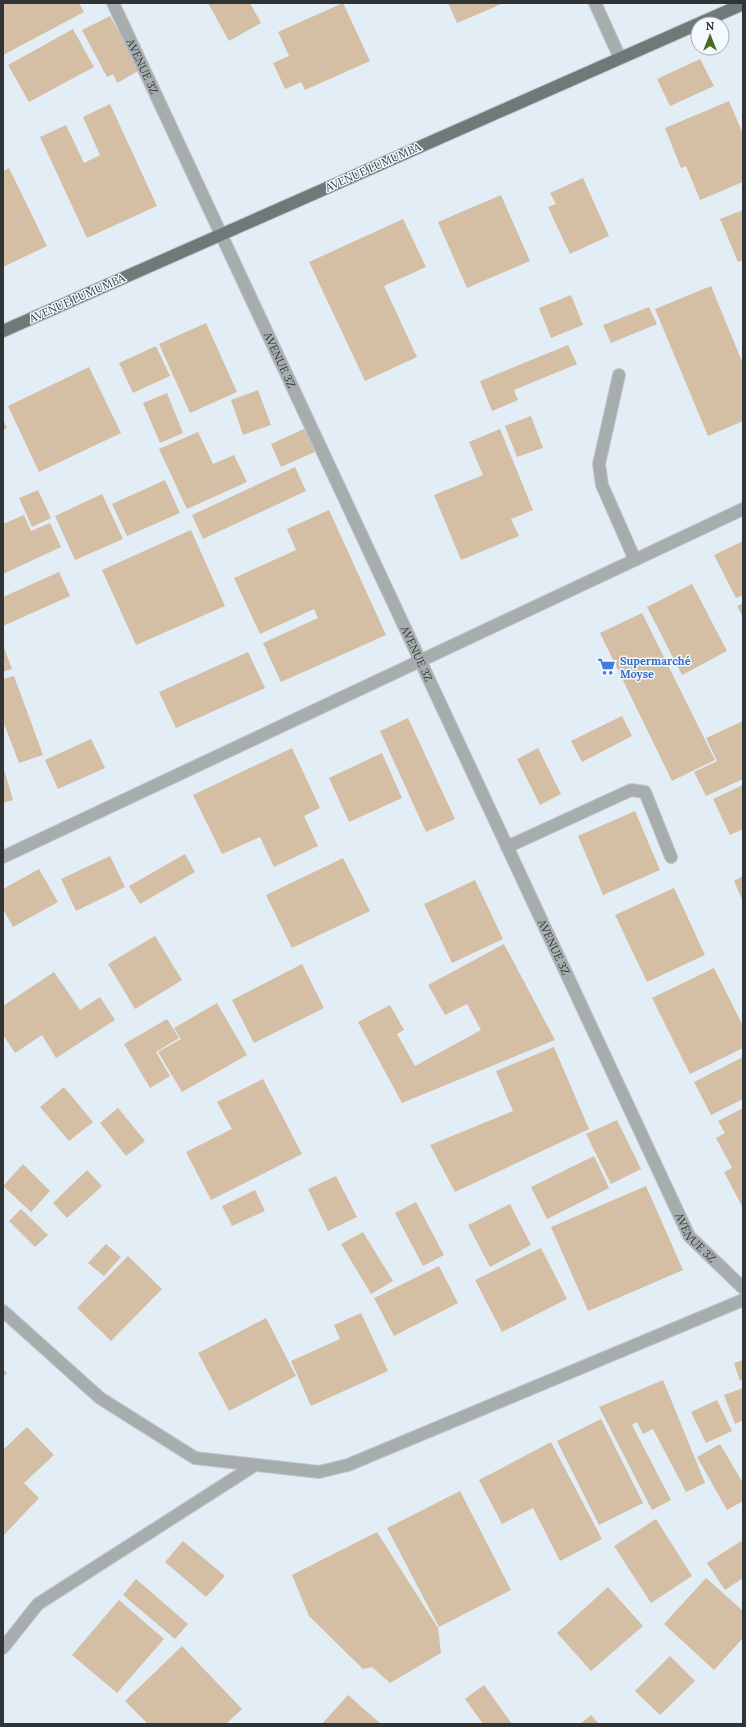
<svg xmlns="http://www.w3.org/2000/svg" width="746" height="1727" font-family="Lora,serif">
	<style>
		.building { fill: #d4bfa5 }
		.lines { fill: none; stroke-linecap: round; stroke-linejoin: round }
		.minor-casing { stroke: #bfc8cf; stroke-width: 14 }
		.major-casing { stroke: #bfc8cf; stroke-width: 14 }
		.minor { stroke: #a7adad; stroke-width: 12 }
		.major { stroke: #6e7978; stroke-width: 12 }
		.labels { text-anchor: middle; stroke-width: 3; stroke-linejoin: round; paint-order: stroke }
		.street-label { font-size: 11px; fill: #303437; stroke: #f3f9ff }
		.shop-label { font-size: 11px; font-weight: bold; fill: #366cbe; stroke: #f3f9ff; text-anchor: start }
	</style>
	<rect width="100%" height="100%" fill="#e3edf5"/>
	<g class="building">
		<path d="M3 3H79L84 12 3 55Z"/>
		<path d="M208 3H250L261 23 229 41Z"/>
		<path d="M343 3 370 61 305 90 301 82 285 89 273 63 289 56 278 32Z"/>
		<path d="M448 3H504L457 23Z"/>
		<path d="M110 16 140 70 117 83 113 74 107 77 82 30Z"/>
		<path d="M73 29 94 67 29 102 8 65Z"/>
		<path d="M700 59 714 86 670 106 657 79Z"/>
		<path d="M729 101 743 134V182L700 200 686 166 681 168 665 128Z"/>
		<path d="M110 104 157 206 87 238 40 137 66 125 84 163 100 155 83 117Z"/>
		<path d="M9 168 47 246 3 267V171Z"/>
		<path d="M583 178 609 236 570 254 548 207 556 204 550 193Z"/>
		<path d="M501 195 530 261 467 288 438 222Z"/>
		<path d="M743 210V260L738 262 720 219Z"/>
		<path d="M403 219 426 267 384 286 417 357 365 381 309 262Z"/>
		<path d="M711 286 743 364V421L708 436 655 309Z"/>
		<path d="M571 295 583 325 551 338 539 308Z"/>
		<path d="M649 307 657 324 611 343 603 325Z"/>
		<path d="M206 323 237 392 190 413 159 344Z"/>
		<path d="M568 345 577 364 514 390 518 400 492 411 480 381Z"/>
		<path d="M156 346 170 376 133 393 119 363Z"/>
		<path d="M89 367 121 433 39 472 8 406Z"/>
		<path d="M258 390 271 425 243 435 231 400Z"/>
		<path d="M167 393 183 433 160 443 143 403Z"/>
		<path d="M531 416 543 448 517 457 505 426Z"/>
		<path d="M3 419 7 428 3 430Z"/>
		<path d="M306 428 317 451 281 467 271 444Z"/>
		<path d="M500 429 533 510 511 519 519 536 461 560 434 495 483 475 469 442Z"/>
		<path d="M198 432 213 464 234 455 247 482 187 509 159 449Z"/>
		<path d="M295 467 306 491 203 539 192 515Z"/>
		<path d="M165 480 180 513 127 536 112 504Z"/>
		<path d="M38 490 51 518 32 527 19 498Z"/>
		<path d="M102 494 123 539 75 560 55 516Z"/>
		<path d="M329 510 386 635 281 682 263 643 318 618 314 609 260 634 234 578 296 550 287 529Z"/>
		<path d="M24 515 31 531 50 523 61 547 3 574V524Z"/>
		<path d="M191 530 225 606 136 645 102 570Z"/>
		<path d="M743 541V595L736 598 714 555Z"/>
		<path d="M59 572 70 596 3 626V597Z"/>
		<path d="M692 584 727 651 682 675 647 607Z"/>
		<path d="M743 603V617L737 606Z"/>
		<path d="M642 613 715 760 672 781 600 633Z"/>
		<path d="M3 645 12 669 3 672Z"/>
		<path d="M248 652 265 688 176 728 159 692Z"/>
		<path d="M14 676 43 755 19 763 3 721V679Z"/>
		<path d="M622 716 632 736 582 762 571 741Z"/>
		<path d="M408 718 455 819 426 832 380 731Z"/>
		<path d="M743 721V779L706 796 694 772 717 761 706 738Z"/>
		<path d="M91 739 105 768 58 789 45 760Z"/>
		<path d="M292 748 320 808 304 816 318 846 274 867 260 837 222 854 193 795Z"/>
		<path d="M538 748 561 794 540 805 517 759Z"/>
		<path d="M382 753 402 798 349 822 329 778Z"/>
		<path d="M3 766 13 800 3 803Z"/>
		<path d="M743 785V829L730 835 713 799Z"/>
		<path d="M635 811 660 870 603 895 578 836Z"/>
		<path d="M185 854 195 872 140 904 129 886Z"/>
		<path d="M110 856 125 887 76 911 61 879Z"/>
		<path d="M343 858 370 911 292 948 266 895Z"/>
		<path d="M39 869 58 902 13 927 3 909V889Z"/>
		<path d="M743 876V902L734 881Z"/>
		<path d="M475 880 503 939 452 963 424 904Z"/>
		<path d="M674 888 705 955 647 982 615 915Z"/>
		<path d="M155 936 182 980 135 1009 108 964Z"/>
		<path d="M504 944 555 1040 402 1103 358 1022 390 1005 404 1030 397 1034 415 1066 481 1030 467 1004 445 1015 428 985Z"/>
		<path d="M302 964 324 1008 254 1043 232 1000Z"/>
		<path d="M714 968 743 1026V1048L690 1074 652 998Z"/>
		<path d="M54 972 80 1010 100 997 115 1020 56 1058 42 1035 15 1053 3 1035V1006Z"/>
		<path d="M217 1003 247 1055 182 1092 158 1052 181 1039 174 1028Z"/>
		<path d="M167 1019 179 1038 156 1052 170 1076 150 1088 124 1044Z"/>
		<path d="M554 1047 589 1129 455 1192 430 1145 513 1111 496 1071Z"/>
		<path d="M743 1057V1099L711 1115 694 1082Z"/>
		<path d="M263 1079 302 1154 211 1200 186 1152 232 1129 217 1102Z"/>
		<path d="M64 1087 93 1122 69 1141 40 1107Z"/>
		<path d="M118 1108 145 1141 126 1156 100 1123Z"/>
		<path d="M743 1108V1208L724 1172 732 1168 716 1138 725 1133 718 1121Z"/>
		<path d="M617 1120 641 1169 611 1184 586 1134Z"/>
		<path d="M594 1156 609 1188 547 1219 531 1187Z"/>
		<path d="M23 1164 50 1191 31 1212 3 1186Z"/>
		<path d="M87 1170 102 1186 67 1218 53 1203Z"/>
		<path d="M336 1176 357 1217 328 1231 308 1189Z"/>
		<path d="M646 1186 683 1270 588 1311 551 1227Z"/>
		<path d="M255 1190 265 1211 232 1226 222 1206Z"/>
		<path d="M416 1202 444 1255 423 1266 395 1213Z"/>
		<path d="M510 1204 531 1245 490 1267 468 1225Z"/>
		<path d="M21 1209 48 1235 35 1247 9 1221Z"/>
		<path d="M363 1232 393 1281 371 1294 341 1244Z"/>
		<path d="M106 1244 121 1257 104 1276 88 1263Z"/>
		<path d="M541 1248 567 1299 502 1332 475 1280Z"/>
		<path d="M128 1256 162 1289 111 1341 77 1308Z"/>
		<path d="M439 1266 458 1303 394 1336 374 1298Z"/>
		<path d="M361 1313 388 1371 311 1406 291 1361 340 1339 334 1325Z"/>
		<path d="M266 1318 296 1376 229 1411 198 1353Z"/>
		<path d="M743 1360V1379L740 1381 734 1363Z"/>
		<path d="M3 1369 7 1373 3 1377Z"/>
		<path d="M663 1380 705 1483 686 1492 653 1429 643 1434 637 1422 632 1425 671 1500 652 1510 599 1407Z"/>
		<path d="M743 1388V1420L735 1424 724 1395Z"/>
		<path d="M717 1400 732 1431 706 1443 691 1412Z"/>
		<path d="M601 1419 643 1503 599 1525 557 1441Z"/>
		<path d="M27 1427 54 1455 24 1483 39 1498 3 1536V1450Z"/>
		<path d="M551 1442 602 1539 560 1561 533 1508 502 1524 479 1480Z"/>
		<path d="M720 1444 743 1483V1501L727 1510 697 1457Z"/>
		<path d="M460 1491 511 1590 439 1627 387 1528Z"/>
		<path d="M656 1519 692 1576 651 1603 614 1546Z"/>
		<path d="M377 1532 438 1628 441 1653 390 1683 372 1667 363 1669 309 1616 292 1575Z"/>
		<path d="M183 1541 225 1576 206 1597 165 1562Z"/>
		<path d="M741 1541 743 1544V1578L725 1590 707 1563Z"/>
		<path d="M706 1578 743 1611V1638L714 1670 664 1624Z"/>
		<path d="M136 1579 188 1624 175 1639 123 1595Z"/>
		<path d="M608 1587 643 1626 591 1671 557 1633Z"/>
		<path d="M119 1600 164 1639 117 1693 72 1655Z"/>
		<path d="M182 1646 242 1709 226 1724H148L125 1701Z"/>
		<path d="M670 1656 695 1681 660 1715 635 1691Z"/>
		<path d="M484 1685 512 1724H483L465 1699Z"/>
		<path d="M348 1695 381 1724H322Z"/>
		<path d="M591 1715 599 1724H580Z"/>
	</g>
	<g class="lines">
		<defs>
			<g id="minor">
				<path id="s1" d="M113 3 689 1236 743 1288"/>
				<path d="M595 3 620 58"/>
				<path d="M619 375 599 464 602 485 635 560"/>
				<path d="M507 847 631 790 645 792 671 857"/>
				<path d="M3 857 743 509"/>
				<path d="M3 1311 100 1398 195 1458 319 1472 348 1465 743 1300"/>
				<path d="M3 1648 38 1604 255 1465"/>
			</g>
			<path id="major" d="M3 331 743 4"/>
		</defs>
		<use href="#minor" class="minor-casing"/>
		<use href="#major" class="major-casing"/>
		<use href="#minor" class="minor"/>
		<use href="#major" class="major"/>
	</g>
	<defs>
		<symbol id="supermarket-bare" viewBox="-9 -9 18 18"><path d="M-6-5.5h2.5l.6 2H6L4.5 2H-2.5L-4.4-4H-6ZM-1.5 3.2a1.3 1.3 0 1 0 .1 0ZM3 3.2a1.3 1.3 0 1 0 .1 0Z" fill="#3f7fe0" stroke="#f3f9ff" stroke-width="2.5" paint-order="stroke"/></symbol>
	</defs>
	<g fill-rule="evenodd">
		<use href="#supermarket-bare" x="594" y="654" width="25" height="25"/>
	</g>
	<g class="labels">
		<g class="street-label">
			<text dy="4" stroke="none"><textPath href="#s1" startOffset="70">AVENUE 3Z</textPath></text>
			<text transform="translate(373 167) rotate(-24)" y="4">AVENUE LUMUMBA</text>
			<text transform="translate(77 298) rotate(-24)" y="4">AVENUE LUMUMBA</text>
			<text dy="4" stroke="none"><textPath href="#s1" startOffset="394">AVENUE 3Z</textPath></text>
			<text dy="4" stroke="none"><textPath href="#s1" startOffset="718">AVENUE 3Z</textPath></text>
			<text dy="4" stroke="none"><textPath href="#s1" startOffset="1042">AVENUE 3Z</textPath></text>
			<text dy="4" stroke="none"><textPath href="#s1" startOffset="1366">AVENUE 3Z</textPath></text>
		</g>
		<g class="shop-label">
			<text x="620" y="665">Supermarché<tspan x="620" dy="13">Moyse</tspan></text>
		</g>
	</g>
	<rect width="746" height="1727" fill="none" stroke="#303437" stroke-width="8"/>
	<g transform="translate(710 36)"><circle r="19" fill="#f3f9ff" stroke="#a5aaaf"/>
	<path d="M0-3L7 15L0 10L-7 15Z" fill="#48681f"/>
	<text y="-6" font-size="11" font-weight="bold" text-anchor="middle" fill="#303437">N</text>
	</g>
</svg>
